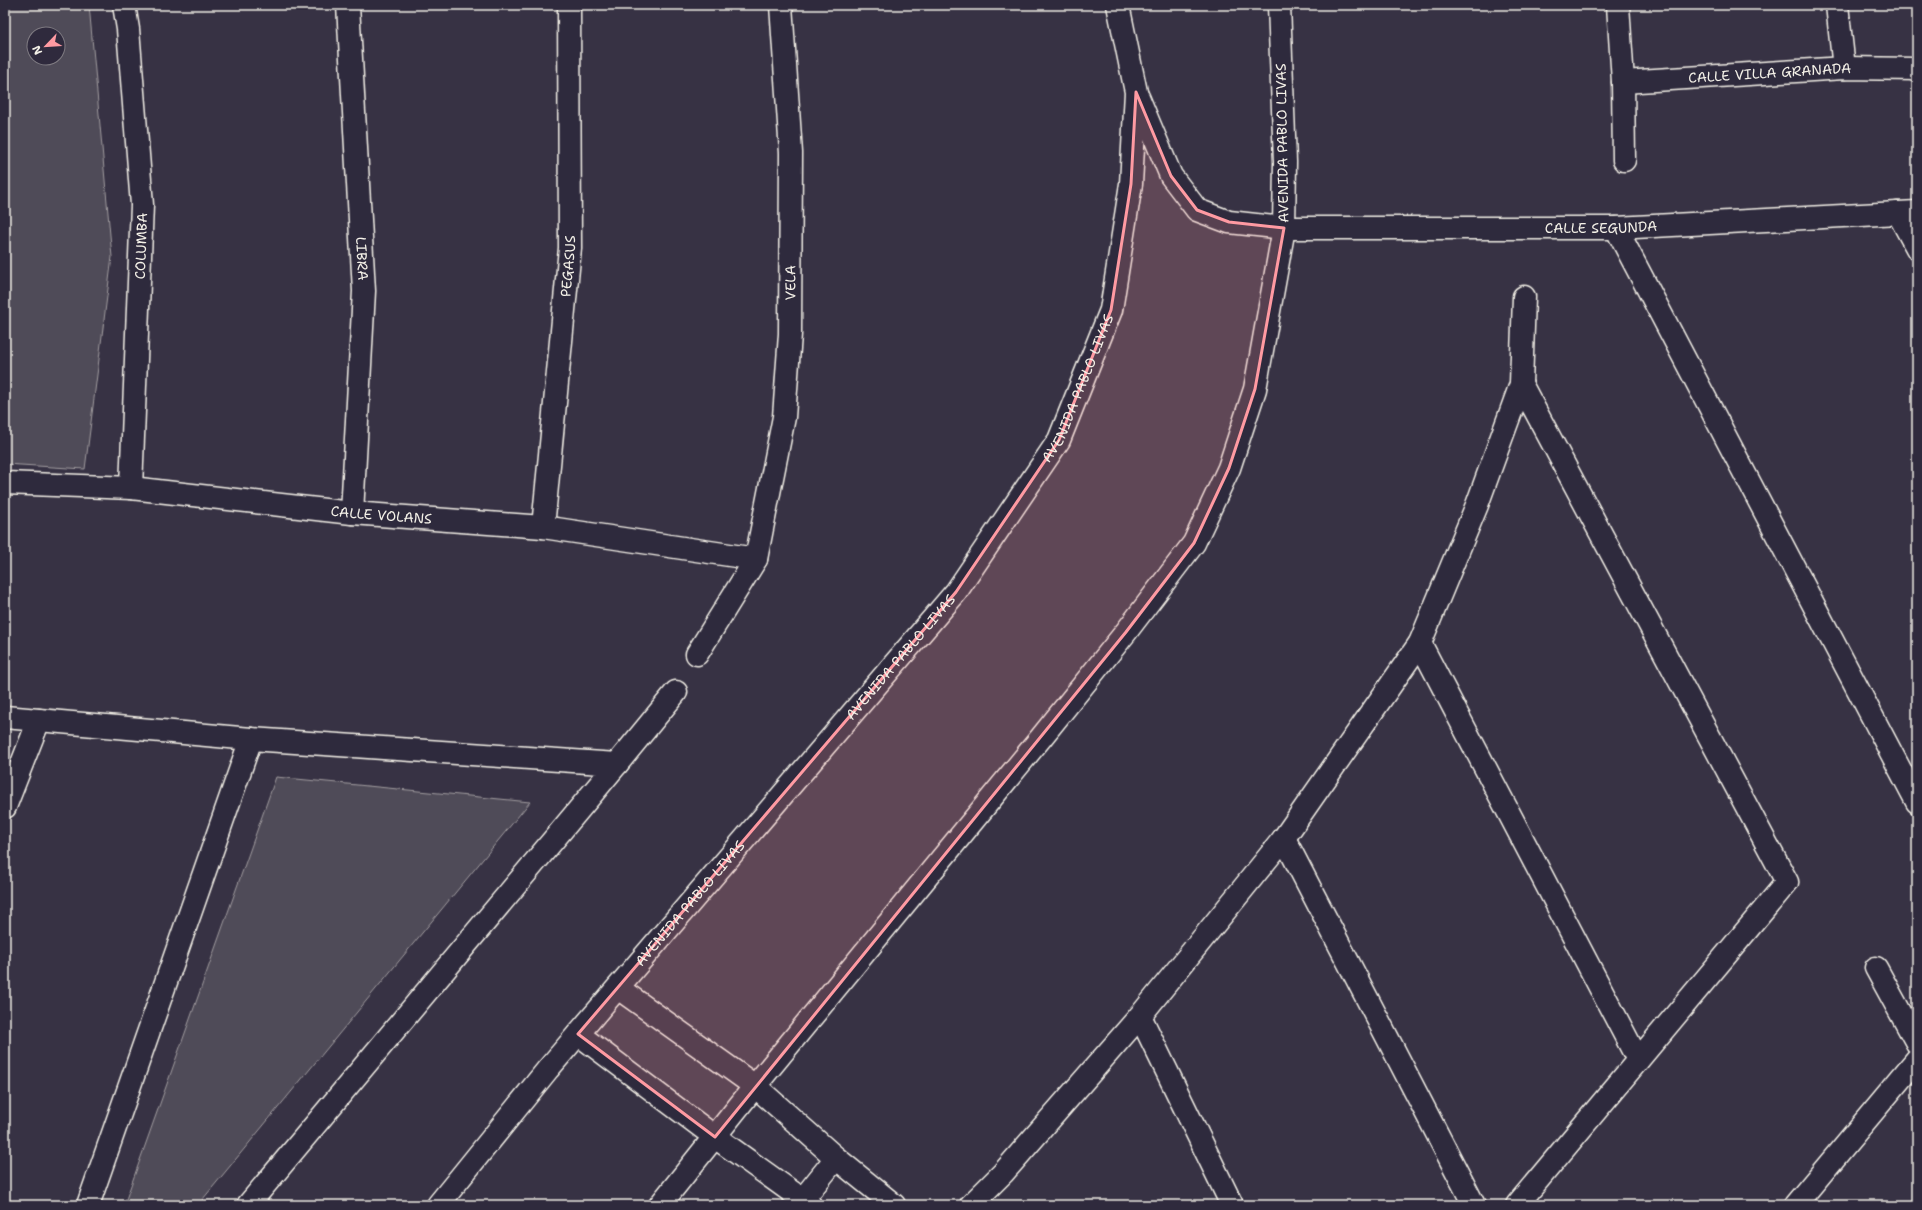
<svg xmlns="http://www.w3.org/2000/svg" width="1922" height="1210" font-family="'Shantell Sans',sans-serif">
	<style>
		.green { fill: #504b59; stroke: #a29ea0; fill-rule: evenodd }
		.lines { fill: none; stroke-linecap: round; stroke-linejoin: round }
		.minor-casing { stroke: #f4f1e8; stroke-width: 25 }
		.tertiary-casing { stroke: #f4f1e8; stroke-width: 25 }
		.minor { stroke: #2f2a3d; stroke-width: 22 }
		.tertiary { stroke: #2f2a3d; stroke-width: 22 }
		.marked { fill: #ff9aa2; fill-opacity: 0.2; stroke: #ff9aa2; stroke-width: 3; stroke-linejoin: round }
		.labels { text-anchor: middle; stroke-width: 3; stroke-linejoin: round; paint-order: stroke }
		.street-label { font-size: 14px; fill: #f4f1e8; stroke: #2f2a3d }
	</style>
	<rect width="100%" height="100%" fill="#373244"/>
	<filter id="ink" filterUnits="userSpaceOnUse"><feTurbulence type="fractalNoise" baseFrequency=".025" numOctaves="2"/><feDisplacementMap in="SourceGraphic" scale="8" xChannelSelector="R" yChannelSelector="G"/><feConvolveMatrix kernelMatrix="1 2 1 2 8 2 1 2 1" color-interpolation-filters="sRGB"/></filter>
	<g filter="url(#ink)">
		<g class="green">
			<path d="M5 5H89L112 257 85 469 5 464ZM34 34H58V58H34Z"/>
			<path d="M276 777 530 802 198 1205H124Z"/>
		</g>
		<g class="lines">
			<defs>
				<g id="minor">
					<path d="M124 5 128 29 142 205 131 488"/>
					<path id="s1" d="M348 5 364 291 352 513"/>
					<path d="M1618 5 1623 82 1624 160"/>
					<path d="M1837 5 1844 68"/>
					<path id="s2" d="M1623 82 1844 68 1917 69"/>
					<path d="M1898 213 1917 212"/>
					<path d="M1616 228 1917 802"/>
					<path id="s3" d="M5 483 131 488 352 513 543 527 756 559"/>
					<path id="s4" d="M543 527 570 248 569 5"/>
					<path d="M1420 643 1638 1060"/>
					<path id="s5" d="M697 654 756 559 784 417 790 334 791 153 781 5"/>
					<path d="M5 717 251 739 617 764 248 1205"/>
					<path d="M617 764 676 692"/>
					<path d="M5 807 39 720"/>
					<path d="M1284 838 1474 1205"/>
					<path d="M1876 968 1917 1043"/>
					<path d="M618 988 755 1086 836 1158 894 1205"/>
					<path d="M1140 1016 1232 1205"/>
					<path d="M578 1034 715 1137 810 1205"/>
					<path d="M803 1199 836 1158"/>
					<path d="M88 1205 251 739"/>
					<path d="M971 1205 1003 1173 1140 1016 1284 838 1420 643 1477 505 1521 384 1524 297"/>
					<path d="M1517 1205 1787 882 1521 384"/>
					<path d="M1795 1205 1917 1059"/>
				</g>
				<g id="tertiary">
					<path id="s6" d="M1138 97 1171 176 1197 210 1229 222 1284 228H1616L1898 213 1917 248"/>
					<path id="s7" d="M438 1205 548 1069 956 592 1059 440 1111 310 1131 184 1136 92 1118 5"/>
					<path d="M660 1205 755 1086 1040 739 1126 632 1194 543 1229 468 1255 389 1284 228 1285 162 1279 5"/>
				</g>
			</defs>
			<use href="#minor" class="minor-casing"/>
			<use href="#tertiary" class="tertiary-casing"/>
			<use href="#minor" class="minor"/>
			<use href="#tertiary" class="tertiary"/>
		</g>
	</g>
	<path class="marked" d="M1136 92 1171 176 1197 210 1229 222 1284 228 1255 389 1229 468 1194 543 1126 632 715 1137 578 1034 956 592 1059 440 1111 310 1131 184Z"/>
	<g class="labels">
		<g class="street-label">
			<text dy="5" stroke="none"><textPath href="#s2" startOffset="147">CALLE VILLA GRANADA</textPath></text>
			<text transform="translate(1282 143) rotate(-91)" y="5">AVENIDA PABLO LIVAS</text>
			<text dy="5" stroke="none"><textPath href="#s6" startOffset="535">CALLE SEGUNDA</textPath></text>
			<text transform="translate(141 246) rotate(-88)" y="5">COLUMBA</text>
			<text dy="5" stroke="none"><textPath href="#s1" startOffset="254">LIBRA</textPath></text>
			<text dy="5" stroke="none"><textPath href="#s4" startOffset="262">PEGASUS</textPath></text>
			<text dy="5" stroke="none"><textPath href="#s5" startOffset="391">VELA</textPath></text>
			<text dy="5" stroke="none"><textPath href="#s7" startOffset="1041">AVENIDA PABLO LIVAS</textPath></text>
			<text dy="5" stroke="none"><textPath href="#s3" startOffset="378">CALLE VOLANS</textPath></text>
			<text dy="5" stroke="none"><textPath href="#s7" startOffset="717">AVENIDA PABLO LIVAS</textPath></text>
			<text dy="5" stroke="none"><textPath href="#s7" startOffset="393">AVENIDA PABLO LIVAS</textPath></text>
		</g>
	</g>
	<rect width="1922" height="1210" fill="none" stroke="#2f2a3d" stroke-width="20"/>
	<rect x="10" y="10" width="1902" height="1190" fill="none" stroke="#f4f1e8" stroke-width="1.5" filter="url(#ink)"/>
	<g transform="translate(46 46) rotate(245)"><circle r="19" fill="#2f2a3d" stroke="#7e7a81"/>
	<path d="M0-3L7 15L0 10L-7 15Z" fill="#ff9aa2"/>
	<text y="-6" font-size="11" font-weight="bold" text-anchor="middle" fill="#f4f1e8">N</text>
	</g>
</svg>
